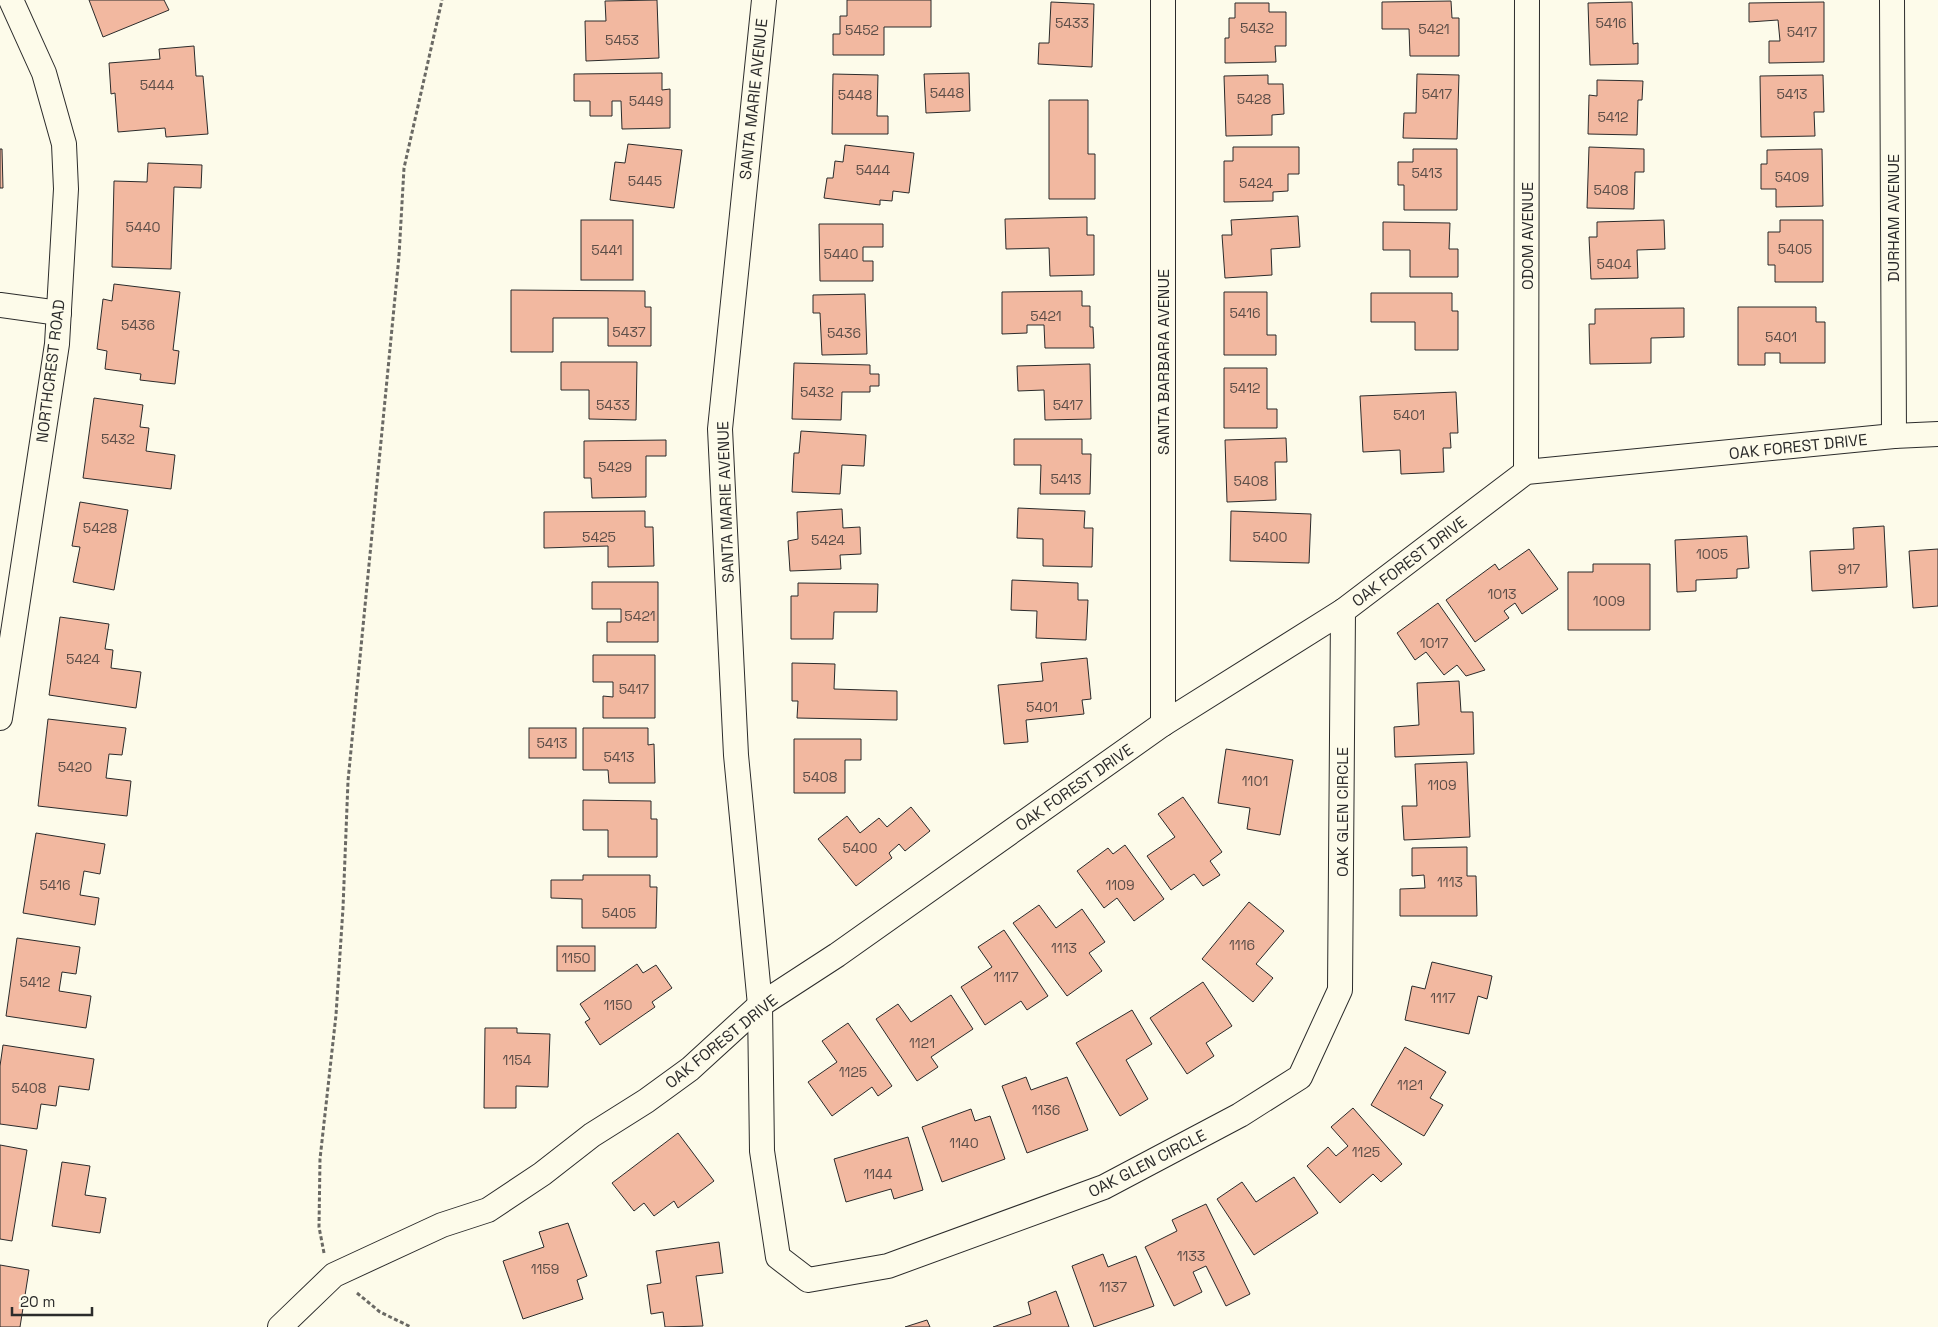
<svg xmlns="http://www.w3.org/2000/svg" width="1938" height="1327" font-family="'Space Grotesk',sans-serif">
	<style>
		.building { fill: #f2b8a0; stroke: #2b2b2b }
		.lines { fill: none; stroke-linecap: round; stroke-linejoin: round }
		.street-casing { stroke: #2b2b2b; stroke-width: 26 }
		.path { stroke: #6a6964; stroke-width: 3; stroke-dasharray: 4 2.5; stroke-linecap: butt }
		.street { stroke: #fdfbea; stroke-width: 24 }
		.labels { text-anchor: middle; stroke-width: 4; stroke-linejoin: round; paint-order: stroke }
		.number-label { font-size: 14px; fill: #5d4e48 }
		.street-label { font-size: 16px; fill: #2b2b2b; stroke: #fdfbea }
	</style>
	<rect width="100%" height="100%" fill="#fdfbea"/>
	<g class="building">
		<path d="M89 0H164L169 10 103 37Z"/>
		<path d="M657 0 659 58 586 61 585 21H606L605 1Z"/>
		<path d="M847 0H931V27H884V55H833V34H840V16H847Z"/>
		<path d="M1451 1 1452 18H1459V56H1410L1409 29H1382V2Z"/>
		<path d="M1051 2 1094 4 1092 67 1038 64 1039 43H1049Z"/>
		<path d="M1632 2 1633 44 1638 43V64L1590 65 1588 3Z"/>
		<path d="M1824 2V62L1769 63V41H1780L1778 20 1749 22V3Z"/>
		<path d="M1235 3H1269V12H1286V46H1275L1276 62 1225 63V38H1229V18H1235Z"/>
		<path d="M194 46 196 76H203L208 134 166 137 165 128 118 132 115 93 111 94 109 63 160 59 159 49Z"/>
		<path d="M662 73V90L670 89V128L622 129 621 101H612V116H590V101H574V74Z"/>
		<path d="M969 73 970 111 926 113 924 74Z"/>
		<path d="M833 74 878 75 877 116H888V134H832Z"/>
		<path d="M1417 74 1459 75 1457 139 1403 138 1404 113H1416Z"/>
		<path d="M1268 75V84H1283L1284 114 1272 115V135L1226 136 1224 76Z"/>
		<path d="M1823 75 1824 112H1814L1815 136 1761 137 1760 76Z"/>
		<path d="M1597 80 1643 81 1642 100H1638L1637 135 1588 134 1589 95 1597 96Z"/>
		<path d="M1049 100H1088V154H1095V199H1049Z"/>
		<path d="M628 144 682 150 674 208 610 200 615 162 625 163Z"/>
		<path d="M845 145 914 153 909 193 893 191 892 201 880 200V205L824 198 827 178H833L835 161 843 162Z"/>
		<path d="M1233 147H1299V174H1288V191L1273 192V201L1224 202V161H1233Z"/>
		<path d="M1589 147 1644 149V172H1635L1634 209 1587 208Z"/>
		<path d="M0 149H2L3 188H0Z"/>
		<path d="M1413 149H1457V210H1404V185H1398V162H1413Z"/>
		<path d="M1822 149 1823 206 1776 207V189H1761V164H1767V150Z"/>
		<path d="M148 163 202 165 201 188 174 187 171 269 112 267 114 181 147 182Z"/>
		<path d="M1298 216 1300 247 1271 249 1272 275 1225 278 1222 235H1232L1231 220Z"/>
		<path d="M1087 217V235H1094V275L1050 276 1049 248 1006 249 1005 219Z"/>
		<rect x="581" y="220" width="52" height="60"/>
		<path d="M1664 220 1665 249 1637 250 1638 278 1591 279 1589 237H1597V222Z"/>
		<path d="M1780 220H1823V282H1775V265H1768V232H1780Z"/>
		<path d="M1383 222 1450 223 1449 249H1458V277H1410V250H1383Z"/>
		<path d="M819 224H883V247H863V261H873V281H820Z"/>
		<path d="M114 284 180 292 173 350 179 351 175 384 140 380 141 374 105 369 107 351 97 349 103 299 112 301Z"/>
		<path d="M511 290 645 291V307H651V346H608V318H553V352H511Z"/>
		<path d="M1082 291V306H1090V327H1093L1094 348H1045L1044 325H1027V333L1002 334V292Z"/>
		<path d="M1224 292H1267V335H1276V355H1224Z"/>
		<path d="M1371 293H1452V311H1458V350H1415V322H1371Z"/>
		<path d="M865 294 867 354 822 355 820 313H813V295Z"/>
		<path d="M1738 307H1816V322H1825V363H1780V353H1765V365H1738Z"/>
		<path d="M1684 308V337L1651 338V363L1590 364 1589 324H1595V309Z"/>
		<path d="M561 362H637L636 420 589 419V390H561Z"/>
		<path d="M794 363 870 365V374H879V386H870V392H842L841 420 792 419Z"/>
		<path d="M1090 364 1091 419 1045 420 1044 390 1018 391 1017 366Z"/>
		<path d="M1224 368H1267V409H1277V428H1224Z"/>
		<path d="M1456 392 1458 433H1450L1451 448H1443L1444 472 1401 474 1400 450 1363 452 1360 396Z"/>
		<path d="M94 398 143 405 140 427 149 428 146 451 175 455 171 489 83 478Z"/>
		<path d="M801 431 866 435 864 466 842 465 840 494 792 492 794 453H799Z"/>
		<path d="M1286 438 1287 462H1275L1276 500 1227 502 1225 440Z"/>
		<path d="M1014 439H1082V454H1091L1090 494H1040L1041 465H1014Z"/>
		<path d="M666 440V456H646V497L592 498 591 478H584V441Z"/>
		<path d="M80 502 128 510 114 590 73 582 80 547 72 546Z"/>
		<path d="M1018 508 1085 511 1084 528H1093L1092 567 1043 566V539L1017 538Z"/>
		<path d="M842 509 843 528 860 527 861 554 840 555 841 569 790 571 788 541 798 539 797 512Z"/>
		<path d="M645 511V527H653L654 566 608 567V546L544 548V512Z"/>
		<path d="M1231 511 1311 514 1309 563 1230 561Z"/>
		<path d="M1884 526 1887 587 1812 591 1810 551 1854 549 1853 528Z"/>
		<path d="M1747 536 1749 568 1737 569V578L1696 580V591L1677 592 1675 540Z"/>
		<path d="M1529 549 1558 589 1522 614 1515 603 1504 611 1509 618 1475 642 1446 600 1495 564 1499 570Z"/>
		<path d="M1938 549V606L1913 608 1909 551Z"/>
		<path d="M1593 564H1650V630H1568V572H1593Z"/>
		<path d="M1012 580 1078 583V600H1088L1086 640 1036 638 1037 611 1011 610Z"/>
		<path d="M592 582H658V642H607V622H621V609H592Z"/>
		<path d="M798 583 878 584 877 612H834L833 639H791V596H798Z"/>
		<path d="M1438 603 1485 670 1466 676 1457 665 1444 675 1426 652 1415 660 1397 633Z"/>
		<path d="M60 617 109 624 105 649 113 650 111 668 141 672 136 708 49 695Z"/>
		<path d="M593 655H655V718H603V696L613 697V682H593Z"/>
		<path d="M1087 658 1091 699 1082 700 1084 714 1026 720 1028 742 1004 744 998 685 1043 681 1041 663Z"/>
		<path d="M792 663 835 664 834 689 897 691V720L797 718 798 701H792Z"/>
		<path d="M1459 681 1461 712H1473L1474 754 1395 757 1394 727 1419 725 1417 683Z"/>
		<path d="M48 719 126 728 122 755 109 754 106 778 131 781 127 816 38 806Z"/>
		<rect x="529" y="728" width="47" height="30"/>
		<path d="M583 728H648V745L654 744 655 783H609L608 770H583Z"/>
		<path d="M794 739H861V760H845V793H794Z"/>
		<path d="M1226 749 1293 760 1280 835 1247 829 1250 808 1218 803Z"/>
		<path d="M1467 762 1470 837 1404 840 1402 806H1417L1415 764Z"/>
		<path d="M1183 797 1222 852 1210 861 1220 875 1203 886 1194 874 1171 890 1147 856 1175 837 1158 814Z"/>
		<path d="M583 800 651 801V819H657V857H608V830H583Z"/>
		<path d="M911 807 930 831 905 851 899 844 889 853 892 858 856 886 818 839 847 816 860 833 879 818 887 827Z"/>
		<path d="M36 833 105 844 100 874 84 871 80 895 99 898 95 925 23 913Z"/>
		<path d="M1125 845 1164 899 1134 921 1117 898 1104 908 1077 871 1108 848 1113 854Z"/>
		<path d="M1467 847V876H1476L1477 916H1400V889L1425 888 1424 875 1412 876V848Z"/>
		<path d="M583 875H650V887H657L656 928H582V899L551 898V880H583Z"/>
		<path d="M1249 902 1284 931 1256 964 1273 978 1253 1002 1202 959Z"/>
		<path d="M1039 905 1056 928 1082 909 1105 942 1089 953 1102 971 1067 996 1013 923Z"/>
		<path d="M1004 930 1048 996 1027 1010 1021 1001 985 1025 961 987 992 967 978 947Z"/>
		<path d="M17 938 80 947 76 974 62 972 59 991 91 996 86 1028 6 1016Z"/>
		<rect x="557" y="946" width="38" height="25"/>
		<path d="M1432 962 1492 976 1487 999 1478 996 1469 1034 1405 1020 1412 986 1425 989Z"/>
		<path d="M637 964 643 973 656 965 672 988 652 1002 655 1007 600 1045 585 1022 590 1019 580 1004Z"/>
		<path d="M1203 982 1232 1026 1206 1043 1214 1056 1187 1074 1150 1018Z"/>
		<path d="M951 995 973 1029 931 1057 938 1067 917 1081 876 1019 898 1004 911 1022Z"/>
		<path d="M1132 1010 1152 1044 1126 1060 1148 1099 1120 1116 1076 1043Z"/>
		<path d="M848 1023 892 1086 878 1096 872 1087 832 1116 808 1082 837 1062 822 1041Z"/>
		<path d="M485 1028H517V1033L550 1034 548 1087 516 1086V1108H484Z"/>
		<path d="M3 1045 94 1059 89 1090 59 1086 56 1106 41 1104 37 1129 0 1124V1066Z"/>
		<path d="M1405 1047 1446 1072 1430 1098 1443 1105 1424 1136 1371 1105Z"/>
		<path d="M1026 1077 1031 1090 1067 1077 1088 1130 1027 1153 1002 1086Z"/>
		<path d="M1353 1108 1402 1164 1381 1182 1373 1174 1340 1203 1307 1166 1328 1147 1336 1156 1348 1146 1331 1127Z"/>
		<path d="M971 1109 975 1121 990 1116 1005 1159 942 1182 922 1127Z"/>
		<path d="M678 1133 714 1181 678 1208 674 1201 654 1216 644 1203 634 1211 612 1183Z"/>
		<path d="M908 1137 923 1190 894 1199 891 1189 846 1202 834 1159Z"/>
		<path d="M0 1145 27 1150 12 1241 0 1239Z"/>
		<path d="M62 1162 90 1166 85 1195 106 1198 100 1233 52 1226Z"/>
		<path d="M1294 1177 1318 1213 1254 1255 1217 1199 1242 1182 1256 1202Z"/>
		<path d="M1206 1204 1250 1294 1226 1306 1206 1266 1193 1272 1202 1292 1174 1306 1145 1247 1177 1231 1172 1220Z"/>
		<path d="M568 1223 587 1276 577 1280 583 1299 523 1319 503 1261 544 1247 539 1232Z"/>
		<path d="M719 1242 723 1273 696 1276 703 1326 665 1327 663 1312 651 1314 647 1285 661 1283 656 1251Z"/>
		<path d="M1103 1254 1108 1267 1136 1256 1154 1306 1094 1327 1072 1266Z"/>
		<path d="M0 1265 29 1270 20 1327H0Z"/>
		<path d="M1056 1291 1069 1327H993L1031 1314 1028 1302Z"/>
		<path d="M927 1320 930 1327H905Z"/>
	</g>
	<g class="lines">
		<defs>
			<g id="street">
				<path d="M764 0 720 429 736 755 760 1005 762 1151 778 1257 808 1280 888 1266 1104 1187 1240 1115 1300 1077 1340 990 1343 611"/>
				<path d="M1163 0V724"/>
				<path d="M1892 0 1894 436"/>
				<path d="M0 305 59 313"/>
				<path d="M1526 472 1527 0"/>
				<path d="M0 718 57 344 66 189 64 144 44 73 11 0"/>
				<path d="M280 1327 334 1275 442 1225 488 1210 542 1174 592 1135 646 1101 690 1069 760 1005 837 955 1163 724 1343 611 1526 472 1894 436 1938 434"/>
			</g>
		</defs>
		<use href="#street" class="street-casing"/>
		<g class="path">
			<path d="M324 1253 319 1227 320 1159 336 1015 343 908 348 781 399 256 404 168 442 0"/>
			<path d="M357 1293 380 1312 411 1327"/>
		</g>
		<use href="#street" class="street"/>
	</g>
	<g class="labels">
		<g class="number-label">
			<text x="1072" y="28">5433</text>
			<text x="1611" y="28">5416</text>
			<text x="1257" y="33">5432</text>
			<text x="1434" y="34">5421</text>
			<text x="862" y="35">5452</text>
			<text x="1802" y="37">5417</text>
			<text x="622" y="45">5453</text>
			<text x="157" y="90">5444</text>
			<text x="947" y="98">5448</text>
			<text x="1437" y="99">5417</text>
			<text x="1792" y="99">5413</text>
			<text x="855" y="100">5448</text>
			<text x="1254" y="104">5428</text>
			<text x="646" y="106">5449</text>
			<text x="1613" y="122">5412</text>
			<text x="873" y="175">5444</text>
			<text x="1427" y="178">5413</text>
			<text x="1792" y="182">5409</text>
			<text x="645" y="186">5445</text>
			<text x="1256" y="188">5424</text>
			<text x="1611" y="195">5408</text>
			<text x="143" y="232">5440</text>
			<text x="1795" y="254">5405</text>
			<text x="607" y="255">5441</text>
			<text x="841" y="259">5440</text>
			<text x="1614" y="269">5404</text>
			<text x="1245" y="318">5416</text>
			<text x="1046" y="321">5421</text>
			<text x="138" y="330">5436</text>
			<text x="629" y="337">5437</text>
			<text x="844" y="338">5436</text>
			<text x="1781" y="342">5401</text>
			<text x="1245" y="393">5412</text>
			<text x="817" y="397">5432</text>
			<text x="613" y="410">5433</text>
			<text x="1068" y="410">5417</text>
			<text x="1409" y="420">5401</text>
			<text x="118" y="444">5432</text>
			<text x="615" y="472">5429</text>
			<text x="1066" y="484">5413</text>
			<text x="1251" y="486">5408</text>
			<text x="100" y="533">5428</text>
			<text x="599" y="542">5425</text>
			<text x="1270" y="542">5400</text>
			<text x="828" y="545">5424</text>
			<text x="1712" y="559">1005</text>
			<text x="1849" y="574">917</text>
			<text x="1502" y="599">1013</text>
			<text x="1609" y="606">1009</text>
			<text x="640" y="621">5421</text>
			<text x="1434" y="648">1017</text>
			<text x="83" y="664">5424</text>
			<text x="634" y="694">5417</text>
			<text x="1042" y="712">5401</text>
			<text x="552" y="748">5413</text>
			<text x="619" y="762">5413</text>
			<text x="75" y="772">5420</text>
			<text x="820" y="782">5408</text>
			<text x="1255" y="786">1101</text>
			<text x="1442" y="790">1109</text>
			<text x="860" y="853">5400</text>
			<text x="1450" y="887">1113</text>
			<text x="55" y="890">5416</text>
			<text x="1120" y="890">1109</text>
			<text x="619" y="918">5405</text>
			<text x="1242" y="950">1116</text>
			<text x="1064" y="953">1113</text>
			<text x="576" y="963">1150</text>
			<text x="1006" y="982">1117</text>
			<text x="35" y="987">5412</text>
			<text x="1443" y="1003">1117</text>
			<text x="618" y="1010">1150</text>
			<text x="922" y="1048">1121</text>
			<text x="517" y="1065">1154</text>
			<text x="853" y="1077">1125</text>
			<text x="1410" y="1090">1121</text>
			<text x="29" y="1093">5408</text>
			<text x="1046" y="1115">1136</text>
			<text x="964" y="1148">1140</text>
			<text x="1366" y="1157">1125</text>
			<text x="878" y="1179">1144</text>
			<text x="1191" y="1261">1133</text>
			<text x="545" y="1274">1159</text>
			<text x="1113" y="1292">1137</text>
		</g>
		<g class="street-label">
			<text transform="translate(753 99) rotate(-84)" y="6">SANTA MARIE AVENUE</text>
			<text transform="translate(1893 218) rotate(-90)" y="6">DURHAM AVENUE</text>
			<text transform="translate(1527 236) rotate(-90)" y="6">ODOM AVENUE</text>
			<text transform="translate(1163 362) rotate(-90)" y="6">SANTA BARBARA AVENUE</text>
			<text transform="translate(50 371) rotate(-83)" y="6">NORTHCREST ROAD</text>
			<text transform="translate(1798 446) rotate(-6)" y="6">OAK FOREST DRIVE</text>
			<text transform="translate(725 502) rotate(-92)" y="6">SANTA MARIE AVENUE</text>
			<text transform="translate(1409 561) rotate(-37)" y="6">OAK FOREST DRIVE</text>
			<text transform="translate(1074 787) rotate(-35)" y="6">OAK FOREST DRIVE</text>
			<text transform="translate(1342 812) rotate(-90)" y="6">OAK GLEN CIRCLE</text>
			<text transform="translate(721 1041) rotate(-39)" y="6">OAK FOREST DRIVE</text>
			<text transform="translate(1147 1163) rotate(-27)" y="6">OAK GLEN CIRCLE</text>
		</g>
	</g>
	<path d="M12 1307v8h80v-8" fill="none" stroke="#2b2b2b" stroke-width="2.5"/>
	<text x="20" y="1307" font-size="15" fill="#2b2b2b" stroke="#fdfbea" stroke-width="4" paint-order="stroke">20 m</text>
</svg>
